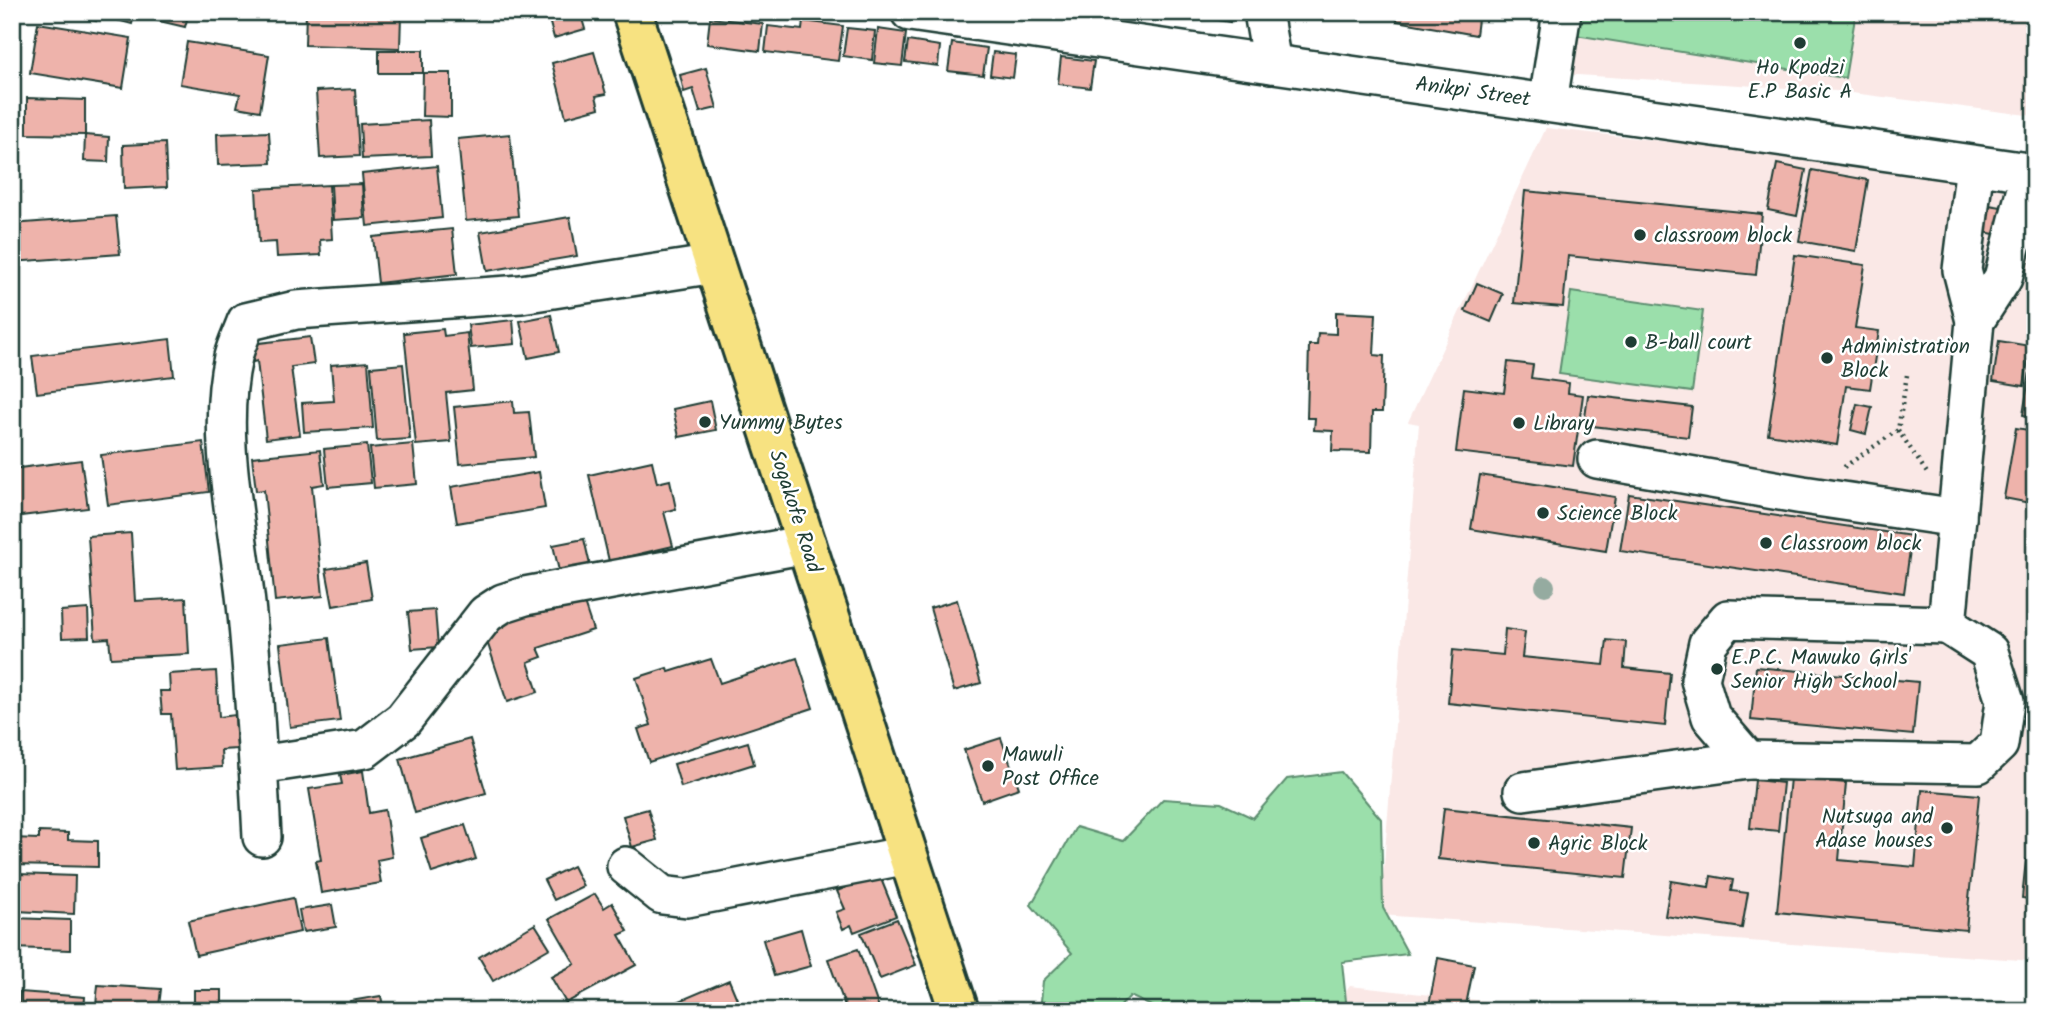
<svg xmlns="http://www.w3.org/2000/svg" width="2047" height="1023" font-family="Kalam,sans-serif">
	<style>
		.built { fill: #fae8e6 }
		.green { fill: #9bdfab; stroke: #5d8e70; stroke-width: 2 }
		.building { fill: #eeb3ab; stroke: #1f3d34; stroke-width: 2 }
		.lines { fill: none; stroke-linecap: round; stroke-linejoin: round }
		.minor-casing { stroke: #1f3d34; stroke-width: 42 }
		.major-casing { stroke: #1f3d34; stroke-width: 44 }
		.path { stroke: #1f3d34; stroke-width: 4.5; stroke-dasharray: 2 5; stroke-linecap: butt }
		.minor { stroke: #fff; stroke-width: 37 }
		.major { stroke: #f7e281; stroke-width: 38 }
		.tree { fill: #95aba0 }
		.poi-dot { fill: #1f3d34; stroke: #fff; stroke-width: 2.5 }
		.labels { text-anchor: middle; stroke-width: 5; stroke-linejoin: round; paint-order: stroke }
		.poi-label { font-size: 21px; fill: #1f3d34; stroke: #fff; text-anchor: start }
		.street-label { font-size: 21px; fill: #1f3d34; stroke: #fff }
	</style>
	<rect width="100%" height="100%" fill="#fff"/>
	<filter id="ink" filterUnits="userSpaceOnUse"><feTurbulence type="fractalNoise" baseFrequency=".0143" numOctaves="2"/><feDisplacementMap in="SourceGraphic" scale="14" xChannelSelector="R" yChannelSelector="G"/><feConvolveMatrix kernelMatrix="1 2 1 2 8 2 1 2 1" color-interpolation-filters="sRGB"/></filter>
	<g filter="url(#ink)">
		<g class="built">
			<path d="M1570 12H2035V116L1836 91 1561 74Z"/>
			<path d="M1546 128 2035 183V961L1380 915 1419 424 1408 422Z"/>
			<path d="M1350 986 1575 1011H1332Z"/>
		</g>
		<g class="green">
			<path d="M1578 12H1856L1845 78 1575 35Z"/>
			<path d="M1571 292 1703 311 1692 392 1559 374Z"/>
			<path d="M1341 772 1381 819 1383 908 1408 954 1342 962 1347 1011H1162L1130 996 1116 1011H1040L1043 981 1072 953 1031 905 1076 827 1123 841 1163 799 1221 803 1253 818 1287 779Z"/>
		</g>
		<g class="building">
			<path d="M58 12H97L96 21Z"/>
			<path d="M108 12H189L185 27 134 15 132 24 106 17Z"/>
			<path d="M306 12 401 15 400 48 305 45Z"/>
			<path d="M547 12H580L585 29 554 38Z"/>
			<path d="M1169 12H1232L1230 22Z"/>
			<path d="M1398 12H1479L1476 35 1397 21Z"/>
			<path d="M710 18 763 24 760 51 707 44Z"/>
			<path d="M803 21 843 26 838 61 765 52 768 26 802 30Z"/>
			<path d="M38 23 131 38 123 88 30 73Z"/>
			<path d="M847 28 875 31 872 60 843 56Z"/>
			<path d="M878 29 906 33 902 66 874 63Z"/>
			<path d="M908 41 940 46 938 66 905 62Z"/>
			<path d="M187 42 269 55 260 111 237 107 240 94 180 84Z"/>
			<path d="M952 43 987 48 983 75 948 71Z"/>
			<rect x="379" y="50" width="44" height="23"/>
			<path d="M594 52 606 94 596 96 599 108 566 117 552 63Z"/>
			<path d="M993 52 1016 55 1013 78 990 75Z"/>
			<path d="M1061 57 1094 61 1090 88 1058 84Z"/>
			<path d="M706 68 717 108 700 112 693 89 684 92 680 75Z"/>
			<path d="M423 73H451V117L422 116Z"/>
			<path d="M355 89 359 156 320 158 316 91Z"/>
			<path d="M27 98 85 100V135L27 134Z"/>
			<path d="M429 120 431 156 362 159 360 124Z"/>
			<path d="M269 132 271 163 218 165 217 134Z"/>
			<path d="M510 134 518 216 466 221 458 139Z"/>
			<path d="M85 135 109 137 108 162 84 161Z"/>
			<path d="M165 143 167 187 124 189 123 145Z"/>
			<path d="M1777 164 1806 170 1797 216 1768 210Z"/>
			<path d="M437 166 442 218 367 226 362 174Z"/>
			<path d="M1812 170 1868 180 1856 251 1799 241Z"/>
			<path d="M362 184 364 218 333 220 331 185Z"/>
			<path d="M329 185 332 239 320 240 321 255 277 257 276 242 259 243 256 189Z"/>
			<path d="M1525 191 1762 214 1756 275 1568 256 1563 307 1514 303Z"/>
			<path d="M1989 205 2008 208 2004 236 1984 232Z"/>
			<path d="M116 216 120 254 12 262V224Z"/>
			<path d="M570 217 577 256 487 271 480 232Z"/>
			<path d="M452 229 457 274 378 283 373 237Z"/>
			<path d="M1795 255 1865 265 1855 328 1879 331 1870 389 1846 386 1837 445 1768 434Z"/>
			<path d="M1477 283 1503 294 1491 322 1465 311Z"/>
			<path d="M1336 312 1376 314 1374 355 1384 356 1382 412H1372L1371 452 1332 451 1333 431 1314 430 1315 418H1307L1309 345H1317L1318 333 1336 334Z"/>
			<path d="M551 315 559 352 528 358 520 321Z"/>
			<path d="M513 320 515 344 471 348 468 325Z"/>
			<path d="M443 329 444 336 467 333 473 390 446 393 451 442 416 445 404 333Z"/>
			<path d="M310 337 314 364 291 367 300 435 266 439 257 361 253 362 251 344Z"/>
			<path d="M170 339 174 376 37 393 32 356Z"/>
			<path d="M1999 341 2030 346 2024 386 1993 381Z"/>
			<path d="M2034 346H2035V417L2023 415Z"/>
			<path d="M368 362 373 428 304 432 302 403 334 401 331 365Z"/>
			<path d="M1508 362 1533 365 1531 378 1569 383 1568 393 1583 395 1573 466 1456 452 1464 388 1504 393Z"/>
			<path d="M403 364 410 439 377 441 371 367Z"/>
			<path d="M1588 395 1692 407 1688 437 1584 425Z"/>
			<path d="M513 401 514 413 529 412 534 457 460 464 454 407Z"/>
			<path d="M710 401 716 430 679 437 673 409Z"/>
			<path d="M1857 404 1872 407 1866 434 1851 430Z"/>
			<path d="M2016 428 2035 431V504L2004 498Z"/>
			<path d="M203 442 209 492 108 505 101 455Z"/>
			<path d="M413 444 417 484 374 488 370 448Z"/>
			<path d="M367 445 371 483 328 487 324 449Z"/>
			<path d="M320 450 324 484 312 486 323 596 275 601 264 490 256 491 252 457Z"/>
			<path d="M81 460 88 508 12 517V469Z"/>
			<path d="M652 461 657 483 670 480 676 509 664 512 673 546 609 561 589 475Z"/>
			<path d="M539 472 545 508 457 523 451 487Z"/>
			<path d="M1480 475 1615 497 1606 551 1471 529Z"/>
			<path d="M1629 494 1912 536 1904 593 1620 551Z"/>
			<path d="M131 533 135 601 186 598 189 654 111 658 109 638 95 639 88 536Z"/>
			<path d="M584 539 590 565 559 571 553 545Z"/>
			<path d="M366 563 372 599 333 606 326 569Z"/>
			<path d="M957 600 981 683 954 691 930 608Z"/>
			<path d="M584 603 593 630 538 648 542 657 528 662 538 692 507 702 481 623Z"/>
			<path d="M88 609 89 637 62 638 61 611Z"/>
			<path d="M435 610 438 647 412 649 408 612Z"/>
			<path d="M1505 629 1525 632 1522 657 1604 665 1607 640 1626 642 1624 668 1670 673 1665 726 1448 703 1453 650 1503 655Z"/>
			<path d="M329 638 340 721 290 727 280 644Z"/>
			<path d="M797 658 813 708 649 762 638 729 651 725 636 678 667 668 669 672 711 659 720 683Z"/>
			<path d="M1756 667 1918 682 1913 735 1751 720Z"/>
			<path d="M216 671 219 717 235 715 237 749 221 750 222 767 175 770 171 714H162L160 691H170L169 674Z"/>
			<path d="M1001 738 1019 788 982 801 964 750Z"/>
			<path d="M470 739 486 793 415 813 400 759Z"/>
			<path d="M748 742 754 764 681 787 674 764Z"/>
			<path d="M363 771 369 813 385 810 392 857 377 860 381 883 321 893 316 861 321 860 309 789 342 784 340 775Z"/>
			<path d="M1790 778 1846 783 1839 860 1915 867 1922 790 1979 795 1966 930 1777 912Z"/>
			<path d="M1755 780 1783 783 1778 831 1750 828Z"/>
			<path d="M1444 808 1631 828 1625 878 1438 859Z"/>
			<path d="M648 809 657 840 632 847 623 816Z"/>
			<path d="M465 825 476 859 432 873 421 838Z"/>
			<path d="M39 832 68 833V840L98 841V867L12 865V838L39 839Z"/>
			<path d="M2026 860 2035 862V900L2022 898Z"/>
			<path d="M573 866 583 886 554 900 544 880Z"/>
			<path d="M18 874 75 876 74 914 17 911Z"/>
			<path d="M879 874 896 916 854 932 851 925 843 929 836 912 845 909 837 891Z"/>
			<path d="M1711 876 1733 880 1731 891 1748 893 1742 928 1665 916 1671 881 1709 887Z"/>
			<path d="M595 894 604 908 612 903 628 931 619 935 636 965 566 1003 551 977 575 964 549 919Z"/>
			<path d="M293 898 300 932 196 955 188 921Z"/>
			<path d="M332 905 336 927 303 932 299 910Z"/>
			<path d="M12 918 70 920V950L12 948Z"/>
			<path d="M897 919 916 965 880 979 861 933Z"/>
			<path d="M535 924 550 948 493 981 479 957Z"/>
			<path d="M801 929 811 966 774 976 763 940Z"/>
			<path d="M858 949 880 1011H847L828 959Z"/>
			<path d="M1438 958 1474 965 1466 1005 1495 1011H1428Z"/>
			<path d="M729 980 742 1011H664L663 1008Z"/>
			<path d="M98 985 161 989 159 1006 148 1005V1011H105V1006L96 1005Z"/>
			<rect x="194" y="990" width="28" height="21"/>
			<path d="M20 992 85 997 84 1011H18Z"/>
			<path d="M381 996 384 1011H352L350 1001Z"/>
		</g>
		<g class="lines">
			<defs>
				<g id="minor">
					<path d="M910 12 2035 173"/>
					<path d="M1263 12 1272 64"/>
					<path d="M1548 102 1562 12"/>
					<path d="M1975 321 2003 278 2030 173"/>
					<path d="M1597 459 1803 495 1957 518"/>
					<path d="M1748 760 1978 764 1999 744 2005 701 1989 652 1947 625"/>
					<path d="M259 765 365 749 403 720 486 614 503 603 525 596 807 544"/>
					<path d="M1523 791 1748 760 1711 717 1700 680 1708 643 1728 619 1947 625 1975 321 1962 270 1975 165"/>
					<path d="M262 837C258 759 254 682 246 604 238 525 215 435 233 357 236 345 242 333 246 322L296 310 521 294 715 264"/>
					<path d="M626 866 662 895 687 898 908 855"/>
				</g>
				<path id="major" d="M632 12 959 1011"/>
			</defs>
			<use href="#minor" class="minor-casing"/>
			<use href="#major" class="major-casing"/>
			<g class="path">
				<path d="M1898 430 1927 473"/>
				<path d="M1844 467 1898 430 1907 375"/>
			</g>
			<use href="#minor" class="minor"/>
			<use href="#major" class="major"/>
		</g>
		<circle class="tree" cx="1545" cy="586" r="10"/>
	</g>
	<g class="poi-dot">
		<circle cx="1800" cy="43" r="7"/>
		<circle cx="1640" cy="235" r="7"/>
		<circle cx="1631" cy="342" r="7"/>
		<circle cx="1827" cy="358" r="7"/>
		<circle cx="705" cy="422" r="7"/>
		<circle cx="1519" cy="423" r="7"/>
		<circle cx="1543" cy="513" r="7"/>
		<circle cx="1766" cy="543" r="7"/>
		<circle cx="1717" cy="669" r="7"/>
		<circle cx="988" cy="766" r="7"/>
		<circle cx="1947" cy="828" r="7"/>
		<circle cx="1534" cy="843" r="7"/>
	</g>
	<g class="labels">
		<g class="poi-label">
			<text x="1800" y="74" text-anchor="middle">Ho Kpodzi<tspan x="1800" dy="24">E.P Basic A</tspan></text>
			<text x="1654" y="242">classroom block</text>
			<text x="1645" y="349">B-ball court</text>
			<text x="1841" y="353">Administration<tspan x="1841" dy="24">Block</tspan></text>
			<text x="719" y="429">Yummy Bytes</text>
			<text x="1533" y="430">Library</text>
			<text x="1557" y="520">Science Block</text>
			<text x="1780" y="550">Classroom block</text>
			<text x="1731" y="664">E.P.C. Mawuko Girls'<tspan x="1731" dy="24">Senior High School</tspan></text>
			<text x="1002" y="761">Mawuli<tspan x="1002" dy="24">Post Office</tspan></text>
			<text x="1933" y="823" text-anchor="end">Nutsuga and<tspan x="1933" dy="24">Adase houses</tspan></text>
			<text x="1548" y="850">Agric Block</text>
		</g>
		<g class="street-label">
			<text transform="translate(1473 91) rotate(8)" y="7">Anikpi Street</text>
			<text transform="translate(796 511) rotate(72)" y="7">Sogakofe Road</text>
		</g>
	</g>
	<rect width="2047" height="1023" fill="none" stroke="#fff" stroke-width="42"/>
	<rect x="21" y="21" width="2005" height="981" fill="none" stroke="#1f3d34" stroke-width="2.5" filter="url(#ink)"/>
</svg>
